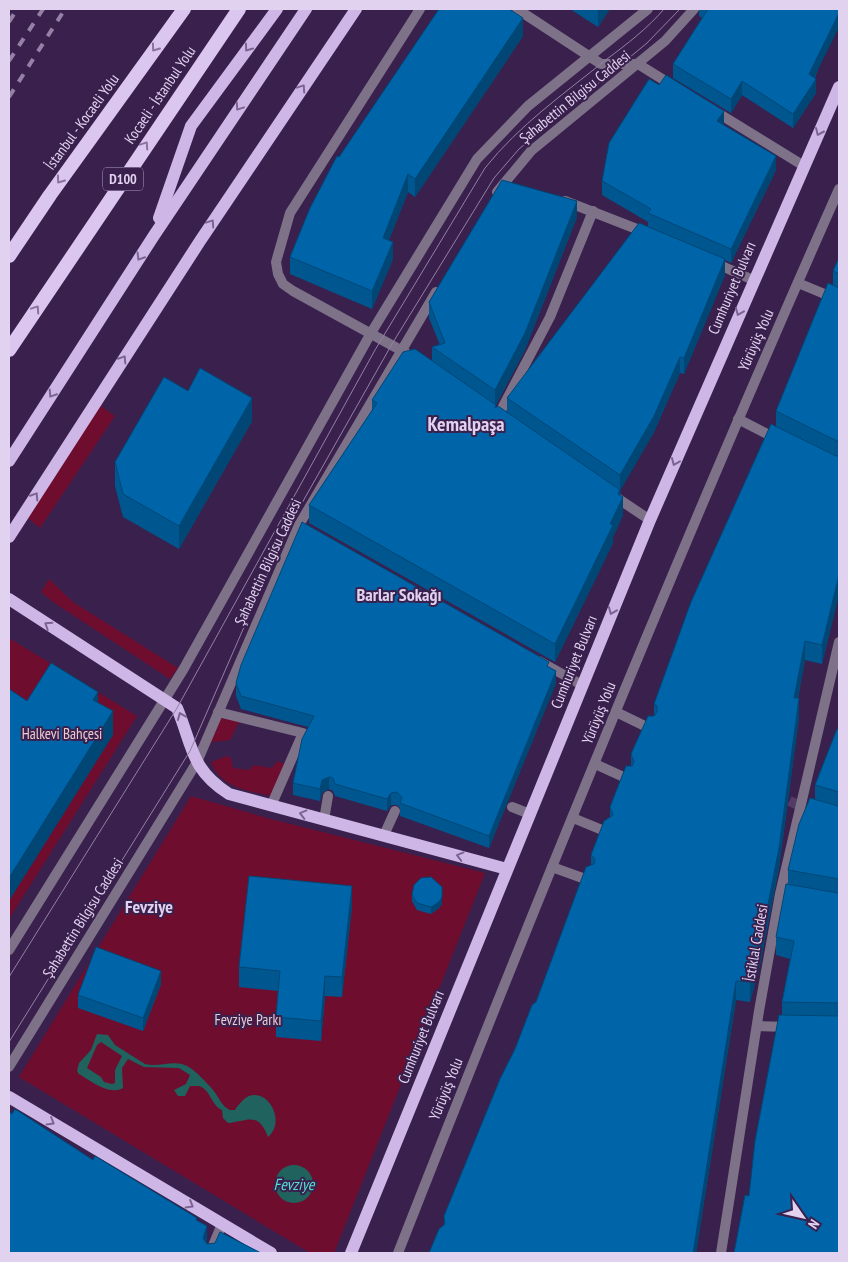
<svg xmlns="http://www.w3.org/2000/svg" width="848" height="1262" font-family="'PT Sans Narrow',sans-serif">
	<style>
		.green { fill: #6f0d2f }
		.water { fill: #20625d; fill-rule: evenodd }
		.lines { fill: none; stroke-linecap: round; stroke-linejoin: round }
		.pedestrian-tunnel { stroke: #523b65; stroke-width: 10; stroke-dasharray: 10 5; stroke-linecap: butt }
		.pedestrian { stroke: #7e7289; stroke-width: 10 }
		.minor { stroke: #7e7289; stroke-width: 10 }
		.primary { stroke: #ceb6e6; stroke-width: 12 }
		.trunk { stroke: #dbc6f0; stroke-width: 14 }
		.tram { stroke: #9481a5; stroke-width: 1 }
		.rail { stroke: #9481a5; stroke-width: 4; stroke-dasharray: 9 9; stroke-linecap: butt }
		.wall { fill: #005790 }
		.shaded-wall { fill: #004776 }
		.building { fill: #0065a8; stroke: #004776 }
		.oneway { stroke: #8a739e }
		.oneway2 { stroke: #7c6492 }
		.labels { text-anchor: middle; stroke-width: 4; stroke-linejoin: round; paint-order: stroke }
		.shield { fill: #39204d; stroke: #af9dbe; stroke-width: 1 }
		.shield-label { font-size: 14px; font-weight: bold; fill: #e1d2ef }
		.street-label { font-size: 15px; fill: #e1d2ef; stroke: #39204d }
		.park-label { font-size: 15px; fill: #eccacf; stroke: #39204d }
		.water-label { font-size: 16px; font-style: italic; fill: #57ddd2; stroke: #39204d }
		.quarter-label { font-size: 18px; font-weight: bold; fill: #e1d2ef; stroke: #39204d }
		.district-label { font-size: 20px; font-weight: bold; fill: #e1d2ef; stroke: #39204d }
	</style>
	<rect width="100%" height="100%" fill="#39204d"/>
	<g class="green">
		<path d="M99 405 115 416 40 528 28 518Z"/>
		<path d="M49 579 73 602 178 668 170 679 53 602 41 592Z"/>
		<path d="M9 638 137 716 9 919Z"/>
		<path d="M218 712 241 718 230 740 205 743Z"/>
		<path d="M227 756 231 758 233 768 249 770 254 765 272 768 277 761 288 765 275 797C250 791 221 789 211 762Z"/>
		<path d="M191 796 267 818 485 873 334 1253H310L19 1077Z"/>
	</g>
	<g class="water">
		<path d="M97 1034 108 1035 115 1045 145 1064C159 1068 173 1059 187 1066 194 1069 208 1084 213 1090 219 1097 221 1106 230 1110H235C238 1105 244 1098 249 1096 269 1089 286 1122 268 1137 258 1111 248 1121 228 1123L223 1118 222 1110C211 1105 211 1090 199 1086H190L185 1096H178L174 1090 186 1084 190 1075 179 1068 144 1067 128 1059 122 1068 123 1088C109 1096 91 1081 79 1074L77 1071 79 1063 91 1050ZM101 1042 122 1056 115 1070V1083L112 1084 104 1082 101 1077 87 1068 97 1045Z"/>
		<circle cx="294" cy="1184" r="19"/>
	</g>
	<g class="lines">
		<path class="pedestrian-tunnel" d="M776 794 800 806"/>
		<g class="pedestrian">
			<path d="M517 9 601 64H638L675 87"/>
			<path d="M713 110 804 166"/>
			<path d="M497 192 531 151 665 41 694 9"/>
			<path d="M565 201 647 233"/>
			<path d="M713 262 753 280"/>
			<path d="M798 283 839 300"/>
			<path d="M406 353 293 291 283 284 278 274 276 262 290 213 420 9"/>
			<path d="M498 416 550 317 593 211"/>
			<path d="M738 419 777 439"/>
			<path d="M611 494 650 520"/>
			<path d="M539 661 582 685"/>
			<path d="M218 712 303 733 271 806"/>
			<path d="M616 712 651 729"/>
			<path d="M595 764 628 779"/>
			<path d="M512 807 530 814"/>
			<path d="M573 818 607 832"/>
			<path d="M324 820 328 796"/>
			<path d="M384 835 395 811"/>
			<path d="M552 867 588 880"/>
			<path d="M9 950 183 670 371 333 477 159 528 106 648 9"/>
			<path d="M757 1026 791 1027"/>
			<path d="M9 1067 197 762 299 525 436 292"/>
			<path d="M398 1253C538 896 683 540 839 189"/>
			<path d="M721 1253 759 1011 780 894 839 642"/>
		</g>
		<path class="minor" d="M210 1253 222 1224"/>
		<g class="primary">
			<path d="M159 218 191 126 277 9"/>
			<path d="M9 461 153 237 306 9"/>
			<path d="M9 537 200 241 356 9"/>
			<path d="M9 599 177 708C193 746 190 769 229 794L507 869"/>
			<path d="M9 1097 271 1253"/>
			<path d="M351 1253 650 520 839 87"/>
		</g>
		<g class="trunk">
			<path d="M9 256 50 195 184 9"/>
			<path d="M9 350 239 9"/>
		</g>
		<g class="tram">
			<path d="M9 977 177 708 375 350 485 168C519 125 565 93 607 59 627 44 648 28 664 9"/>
			<path d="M9 1042 190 751 285 533 392 344 494 178 519 149 647 43 680 9"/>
		</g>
		<g class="rail">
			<path d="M9 22 17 9"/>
			<path d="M9 61 43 9"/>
			<path d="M9 97 65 9"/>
		</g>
	</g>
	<g class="wall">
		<path d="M570 9H610L598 27Z"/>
		<path d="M699 9H839L815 78 816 93 793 128 742 95 731 113 673 78V64L702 18 699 16Z"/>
		<path d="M523 36 415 197 408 192 389 240 393 259 372 309 290 274V257Z"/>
		<path d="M724 125 776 170 731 263 725 260V275L684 374 680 373 654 432 620 490 623 515 613 537V543L555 662 309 523V505L372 410V400L432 361V347L440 345 429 318V302L577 217 525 350 496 405V407L507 412V398L648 226V222L602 195V181Z"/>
		<path d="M839 258V594L822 664 805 660 798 698 799 718 779 868 760 965 750 1002 736 1000 696 1253H429L444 1224V1216L515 1049 536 1002 591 865V855L610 817V807L631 766V754L654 716V704L776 426V411L833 285V271Z"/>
		<path d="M188 391 252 421 179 549 123 517 115 486V462Z"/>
		<path d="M549 667 556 683 489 848 400 816V808L397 805H391L387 811 335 796 333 791 329 789 322 793 320 801 293 795V783L308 727 241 709 236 696V683Z"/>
		<path d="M839 730V1253L749 1196 782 1015V1002L790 959 776 955V937L788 884V870L815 799V785Z"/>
		<path d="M412 895 442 904 439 908 431 914 417 910 412 901Z"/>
		<path d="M352 906 342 997 325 996 321 1041 276 1037V1017L278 991 239 987V967Z"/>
		<path d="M161 984 143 1031 78 1008V995Z"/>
	</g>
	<g class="shaded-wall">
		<path d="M598 9H610L598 27Z"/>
		<path d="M839 13V27L809 88V74Z"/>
		<path d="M523 18V36L415 197V179Z"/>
		<path d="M816 79V93L793 128V114Z"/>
		<path d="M742 81V95L731 113V99Z"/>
		<path d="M724 111V125L717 121Z"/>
		<path d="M776 156V170L731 263V249Z"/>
		<path d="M408 174V192L383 255V238Z"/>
		<path d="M577 201V217L525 350 495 406V390Z"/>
		<path d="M393 242V259L372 309V291Z"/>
		<path d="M725 259V275L684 374V358Z"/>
		<path d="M680 357V373L654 432 620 491V475Z"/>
		<path d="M252 398V421L179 549V526Z"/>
		<path d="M620 490V503L623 497V515L613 537V543L555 662V644L610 524 618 494Z"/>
		<path d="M839 575V594L822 664V645Z"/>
		<path d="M805 641V660L794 718V698Z"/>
		<path d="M556 671V683L489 848V836Z"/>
		<path d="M98 692V715L93 700Z"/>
		<path d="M799 698V718L779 868 760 965 750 1002V982Z"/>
		<path d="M113 711V735L9 901V878Z"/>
		<path d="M329 777V789L322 793 320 801V789L322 780Z"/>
		<path d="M391 793V805L387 811V799Z"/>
		<path d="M352 886V906L342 997V977Z"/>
		<path d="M442 897V904L439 908 431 914V907Z"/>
		<path d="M161 971V984L143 1031V1018Z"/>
		<path d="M325 976V996L321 1041V1021Z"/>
		<path d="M736 981V1000L696 1253H693Z"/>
		<path d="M207 1226V1241L203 1253V1238Z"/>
	</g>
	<g class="building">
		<path d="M439 9H509L523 18 415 179 408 174 383 238 393 242 372 291 290 257 310 208 337 156 339 157Z"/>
		<path d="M708 9H839V13L809 74 816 79 793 114 742 81 731 99 673 64Z"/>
		<path d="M666 75 724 111 717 121 776 156 731 249 648 213 651 209 602 181 609 143 649 79 659 85Z"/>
		<path d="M502 180 577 201 525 333 495 390 432 347 445 343 429 302Z"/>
		<path d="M639 223 725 259 684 358 680 357 654 416 620 475 507 398Z"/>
		<path d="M839 258V274L833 271Z"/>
		<path d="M828 283 839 288V442L776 411Z"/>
		<path d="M415 349 496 405 495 408 498 406 620 490 618 494 623 497 610 524 613 525 555 644 309 505 377 403 372 400 403 352Z"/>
		<path d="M200 368 252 398 179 526 123 494 115 462 164 377 188 391Z"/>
		<path d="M771 424 836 456H839V575L822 645 805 641 794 698H799L779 848 760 945 750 982 736 981 693 1253H429L439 1229 445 1224 444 1216 500 1079 515 1049 532 1005 536 1002 586 867 594 864 595 859 591 855 604 821 613 815 610 807 626 766H632L634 762 631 754 648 716H654L657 712V706L654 704 691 602Z"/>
		<path d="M302 522 549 662 547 666 556 671 489 836 400 803 402 797 397 792 391 793 387 799 335 784 333 778 329 777 322 780 320 789 293 783 302 739 314 716 241 696 236 683 241 665Z"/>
		<path d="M51 663 98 692 93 700 113 711 9 878V689L27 701Z"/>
		<path d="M837 729 839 730V792L815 785Z"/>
		<path d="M810 798 838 806 839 805V879L788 870 799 824Z"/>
		<path d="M249 876 352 886 342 977 325 976 321 1021 276 1017 280 971 239 967Z"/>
		<path d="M431 877 442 887V897L439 902 431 907 417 903 412 895 414 885 421 878Z"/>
		<path d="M786 884 838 893 839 892V1003L782 1002 794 941 776 937Z"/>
		<path d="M96 947 161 971 143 1018 78 995Z"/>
		<path d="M779 1015 839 1016V1253H734L745 1195 749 1196 755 1141Z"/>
		<path d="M15 1109 93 1160 95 1156 197 1218 196 1220 207 1226 203 1238 207 1244 215 1243 220 1232 261 1253H9V1112L12 1114Z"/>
	</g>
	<defs><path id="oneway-chevron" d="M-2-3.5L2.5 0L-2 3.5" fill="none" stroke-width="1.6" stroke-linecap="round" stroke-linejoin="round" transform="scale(1.25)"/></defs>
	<g class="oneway">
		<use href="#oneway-chevron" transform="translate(155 48) rotate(126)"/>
		<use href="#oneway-chevron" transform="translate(145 145) rotate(-56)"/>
		<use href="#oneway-chevron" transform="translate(60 180) rotate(126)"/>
		<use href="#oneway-chevron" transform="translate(36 309) rotate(-56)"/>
	</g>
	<g class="oneway2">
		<use href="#oneway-chevron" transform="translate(248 48) rotate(126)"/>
		<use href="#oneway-chevron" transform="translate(302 88) rotate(-56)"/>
		<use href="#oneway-chevron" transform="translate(239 107) rotate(124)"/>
		<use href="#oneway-chevron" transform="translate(819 132) rotate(114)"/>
		<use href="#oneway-chevron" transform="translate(211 223) rotate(-56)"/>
		<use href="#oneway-chevron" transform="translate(140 257) rotate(122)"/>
		<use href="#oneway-chevron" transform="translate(739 312) rotate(113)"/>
		<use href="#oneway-chevron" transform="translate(123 359) rotate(-57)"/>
		<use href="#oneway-chevron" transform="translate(52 394) rotate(123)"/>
		<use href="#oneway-chevron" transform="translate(675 462) rotate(113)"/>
		<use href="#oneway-chevron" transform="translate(35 496) rotate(-57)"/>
		<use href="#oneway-chevron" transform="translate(612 611) rotate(112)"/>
		<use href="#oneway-chevron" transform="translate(48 625) rotate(-147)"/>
		<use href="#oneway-chevron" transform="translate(181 716) rotate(-112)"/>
		<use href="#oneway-chevron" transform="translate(303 814) rotate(-165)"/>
		<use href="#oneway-chevron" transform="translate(460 856) rotate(-165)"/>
		<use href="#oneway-chevron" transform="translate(51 1122) rotate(31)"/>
		<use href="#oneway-chevron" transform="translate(190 1205) rotate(31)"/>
	</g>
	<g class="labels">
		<rect class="shield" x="103" y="167.5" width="40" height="23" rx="4"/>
		<g class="shield-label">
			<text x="123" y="184">D100</text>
		</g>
		<g class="street-label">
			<text transform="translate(160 95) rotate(-56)" y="5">Kocaeli - İstanbul Yolu</text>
			<text transform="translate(575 97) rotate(-39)" y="5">Şahabettin Bilgisu Caddesi</text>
			<text transform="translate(82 122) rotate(-54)" y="5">İstanbul - Kocaeli Yolu</text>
			<text transform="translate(732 288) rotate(-67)" y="5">Cumhuriyet Bulvarı</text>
			<text transform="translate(756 340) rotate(-66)" y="5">Yürüyüş Yolu</text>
			<text transform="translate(268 562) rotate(-65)" y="5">Şahabettin Bilgisu Caddesi</text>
			<text transform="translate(574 662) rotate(-68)" y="5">Cumhuriyet Bulvarı</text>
			<text transform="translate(599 713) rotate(-68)" y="5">Yürüyüş Yolu</text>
			<text transform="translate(83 918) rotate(-58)" y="5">Şahabettin Bilgisu Caddesi</text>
			<text transform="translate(756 943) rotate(-80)" y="5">İstiklal Caddesi</text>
			<text transform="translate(421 1037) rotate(-68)" y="5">Cumhuriyet Bulvarı</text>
			<text transform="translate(446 1089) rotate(-68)" y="5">Yürüyüş Yolu</text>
		</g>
		<g class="park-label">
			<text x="62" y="739">Halkevi Bahçesi</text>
			<text x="248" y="1025">Fevziye Parkı</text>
		</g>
		<g class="water-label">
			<text x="294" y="1190">Fevziye</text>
		</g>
		<g class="quarter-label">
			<text x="399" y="601">Barlar Sokağı</text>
			<text x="149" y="913">Fevziye</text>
		</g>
		<g class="district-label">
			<text x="466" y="431">Kemalpaşa</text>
		</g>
	</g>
	<rect width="848" height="1262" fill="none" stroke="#e1d2ef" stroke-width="20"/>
	<g transform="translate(803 1217) rotate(124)" stroke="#39204d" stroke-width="4" paint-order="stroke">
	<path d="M0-4L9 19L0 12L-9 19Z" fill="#e1d2ef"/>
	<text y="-8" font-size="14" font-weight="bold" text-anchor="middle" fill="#e1d2ef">N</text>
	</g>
</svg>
